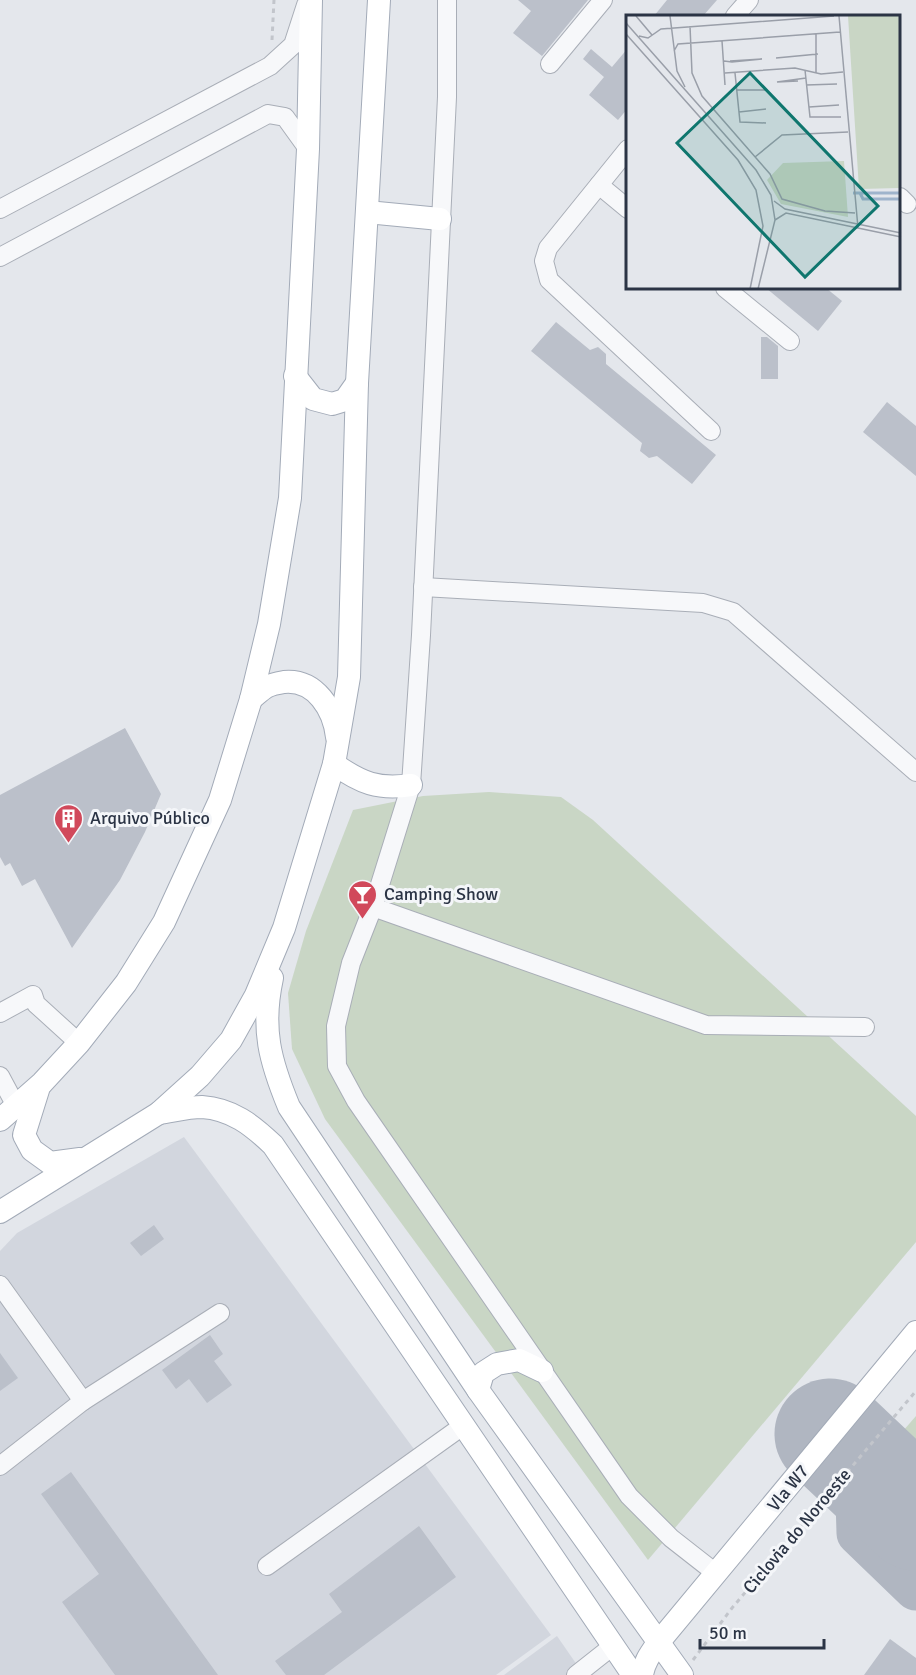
<svg xmlns="http://www.w3.org/2000/svg" width="916" height="1675" font-family="Signika,sans-serif">
	<style>
		.built { fill: #d2d6de }
		.green { fill: #c9d6c5 }
		.lines { fill: none; stroke-linecap: round; stroke-linejoin: round }
		.taxiway { stroke: #b0b6c1; stroke-width: 45 }
		.runway { stroke: #b0b6c1; stroke-width: 111 }
		.building { fill: #bbc0ca }
		.minor-casing { stroke: #a9aeb7; stroke-width: 20 }
		.major-casing { stroke: #a3abb8; stroke-width: 24 }
		.path { stroke: #c2c5cb; stroke-width: 3; stroke-dasharray: 4.5 4.5; stroke-linecap: butt }
		.minor { stroke: #f7f8fa; stroke-width: 18 }
		.major { stroke: #fff; stroke-width: 22 }
		.labels { text-anchor: middle; stroke-width: 6; stroke-linejoin: round; paint-order: stroke }
		.poi-label { font-size: 18px; fill: #2b3445; stroke: #f4f6f9; text-anchor: start }
		.street-label { font-size: 18px; fill: #2b3445; stroke: #f4f6f9 }
		.inset-river { fill: none; stroke: #9fb4cc; stroke-width: 3 }
		.inset-road { fill: none; stroke: #9a9fa9; stroke-width: 1.5 }
		.view { fill: #0f766e; fill-opacity: 0.15; stroke: #0f766e; stroke-width: 3 }
		.inset-edge { fill: none; stroke: #2b3445; stroke-width: 3 }
	</style>
	<rect width="100%" height="100%" fill="#e4e7ec"/>
	<g class="built">
		<path d="M184 1137 551 1635 496 1675H0V1251L17 1233Z"/>
		<path d="M557 1636 584 1675H504Z"/>
	</g>
	<g class="green">
		<path d="M489 792 561 797 593 820 916 1116V1242L648 1560 325 1119 292 1049 288 993 306 931 353 810 423 796Z"/>
		<path d="M916 1416V1457L896 1439Z"/>
	</g>
	<g class="lines">
		<path class="taxiway" d="M873 1474 858 1499 859 1533 916 1588"/>
		<path class="runway" d="M830 1434 916 1515"/>
	</g>
	<g class="building">
		<path d="M518 0H588L542 56 513 33 531 11Z"/>
		<path d="M667 0H717L703 16H654Z"/>
		<path d="M628 48V108L618 120 589 95 604 77 583 59 591 49 612 67Z"/>
		<path d="M766 288H826L842 301 818 331Z"/>
		<path d="M556 322 590 350 598 347 606 354V364L716 455 692 484 657 456 649 458 640 451 642 443 531 351Z"/>
		<path d="M761 337H767L778 346V379H761Z"/>
		<path d="M887 402 916 426V476L863 432Z"/>
		<path d="M125 728 161 794 145 832 120 880 72 948 35 879 22 886 10 863 5 866 0 857V795Z"/>
		<path d="M154 1225 164 1239 141 1256 130 1243Z"/>
		<path d="M210 1335 223 1354 214 1361 232 1385 207 1403 189 1379 176 1389 162 1370Z"/>
		<path d="M0 1353 18 1378 0 1391Z"/>
		<path d="M71 1472 218 1675H115L62 1602 99 1574 41 1494Z"/>
		<path d="M419 1526 456 1577 324 1675H286L275 1661 342 1612 329 1594Z"/>
		<path d="M890 1639 916 1658V1675H864Z"/>
	</g>
	<g class="lines">
		<defs>
			<g id="minor">
				<path d="M447 0V97L421 635 411 785 373 907 351 963 336 1026 337 1066 356 1101 629 1496 671 1538 717 1574"/>
				<path d="M735 16 749 0"/>
				<path d="M550 64 603 0"/>
				<path d="M628 149 548 248 544 261 549 280 711 431"/>
				<path d="M599 185 628 209"/>
				<path d="M900 197 907 204"/>
				<path d="M0 209 270 66 293 45 306 5"/>
				<path d="M0 257 268 114 285 117 308 149"/>
				<path d="M725 288 790 341"/>
				<path d="M423 587 703 603 733 612 916 772"/>
				<path d="M373 907 706 1025 865 1027"/>
				<path d="M0 1013 33 995 36 1004 79 1043"/>
				<path d="M0 1076 16 1106"/>
				<path d="M0 1285 83 1401"/>
				<path d="M0 1466 83 1401 220 1313"/>
				<path d="M267 1566 464 1425"/>
				<path d="M576 1675 614 1645"/>
			</g>
			<g id="major">
				<path d="M367 212 440 219"/>
				<path d="M295 376 313 399 332 404 345 400 357 383"/>
				<path d="M251 699C256 695 261 690 266 687 272 684 278 683 284 682 316 679 334 710 337 737"/>
				<path d="M334 764C361 783 378 790 411 785"/>
				<path d="M272 978C261 1029 270 1061 289 1107L478 1390 682 1675"/>
				<path d="M39 1087 24 1135 32 1150 50 1163 80 1159"/>
				<path d="M159 1113C173 1111 188 1107 202 1107 232 1109 252 1125 273 1145L633 1675"/>
				<path d="M0 1120 42 1083 79 1043 126 983 164 922 220 800 251 699 269 624 290 498 308 149 311 0"/>
				<path d="M0 1212 159 1113 200 1076 231 1040 256 995 284 928 334 764 349 677 357 383 379 0"/>
				<path d="M478 1390 483 1373 497 1364 519 1360 542 1371"/>
				<path d="M642 1675C644 1662 651 1653 658 1643L916 1332"/>
			</g>
		</defs>
		<use href="#minor" class="minor-casing"/>
		<use href="#major" class="major-casing"/>
		<g class="path">
			<path d="M272 40 274 0"/>
			<path d="M693 1660 732 1608 916 1391"/>
		</g>
		<use href="#minor" class="minor"/>
		<use href="#major" class="major"/>
	</g>
	<defs>
		<symbol id="building-pin" viewBox="-11 -11 22 30"><path d="M0 17L-7.5 6A9.5 9.5 0 1 1 7.5 6Z" fill="#d1495b" stroke="#f4f6f9"/><path d="M-4-6H4V6H1V3H-1V6H-4ZM-2.5-4.3h1.7v1.8h-1.7ZM.8-4.3h1.7v1.8H.8ZM-2.5-1h1.7V.8h-1.7ZM.8-1h1.7V.8H.8Z" fill="#fff"/></symbol>
		<symbol id="bar-pin" viewBox="-11 -11 22 30"><path d="M0 17L-7.5 6A9.5 9.5 0 1 1 7.5 6Z" fill="#d1495b" stroke="#f4f6f9"/><path d="M-6-5H6L.8 .8V4.5H3.5V6h-7V4.5H-.8V.8Z" fill="#fff"/></symbol>
	</defs>
	<g fill-rule="evenodd">
		<use href="#building-pin" x="52" y="802" width="33" height="45"/>
		<use href="#bar-pin" x="346" y="878" width="33" height="45"/>
	</g>
	<g class="labels">
		<g class="poi-label">
			<text x="90" y="824">Arquivo Público</text>
			<text x="384" y="900">Camping Show</text>
		</g>
		<g class="street-label">
			<text transform="translate(788 1488) rotate(-51)" y="6">Vla W7</text>
			<text transform="translate(797 1531) rotate(-50)" y="6">Ciclovia do Noroeste</text>
		</g>
	</g>
	<g transform="translate(626 15)">
		<rect width="274" height="274" fill="#e4e7ec"/>
		<path d="M222 1H274V173L233 174ZM218 146 222 202 155 189 141 165 157 148Z" fill="#c9d6c5"/>
		<path class="inset-river" d="M227 178H275M234 178 237 184H275"/>
		<path class="inset-road" d="M10 1 26 20M44 1 51 56 59 72M213 1 232 213M0 8 130 155 145 180 149 205 132 274M64 11 66 58 76 81 144 159 156 184 199 196 229 198M0 19 112 145 130 175 137 211 124 274M13 21 22 23 35 14 208 1M96 26 99 70M48 36 52 29 214 17M182 40 150 43 192 39M98 46 106 47 136 44 104 46M179 55 184 102H215M99 58 169 53 195 59 217 57M109 58 114 107 140 108M190 58V19M172 66 151 67 180 63M180 70 211 69M111 75H139M183 92 213 90M113 97 140 94M129 142 156 120 222 117M148 186 159 194 275 218M149 205 160 198 275 222"/>
		<path class="view" d="M124 58 252 191 179 262 51 128Z"/>
		<rect width="274" height="274" class="inset-edge"/>
	</g>
	<path d="M700 1639v9h124v-9" fill="none" stroke="#2b3445" stroke-width="3"/>
	<text x="709" y="1639" font-size="18" fill="#2b3445" stroke="#f4f6f9" stroke-width="4.5" paint-order="stroke">50 m</text>
</svg>
